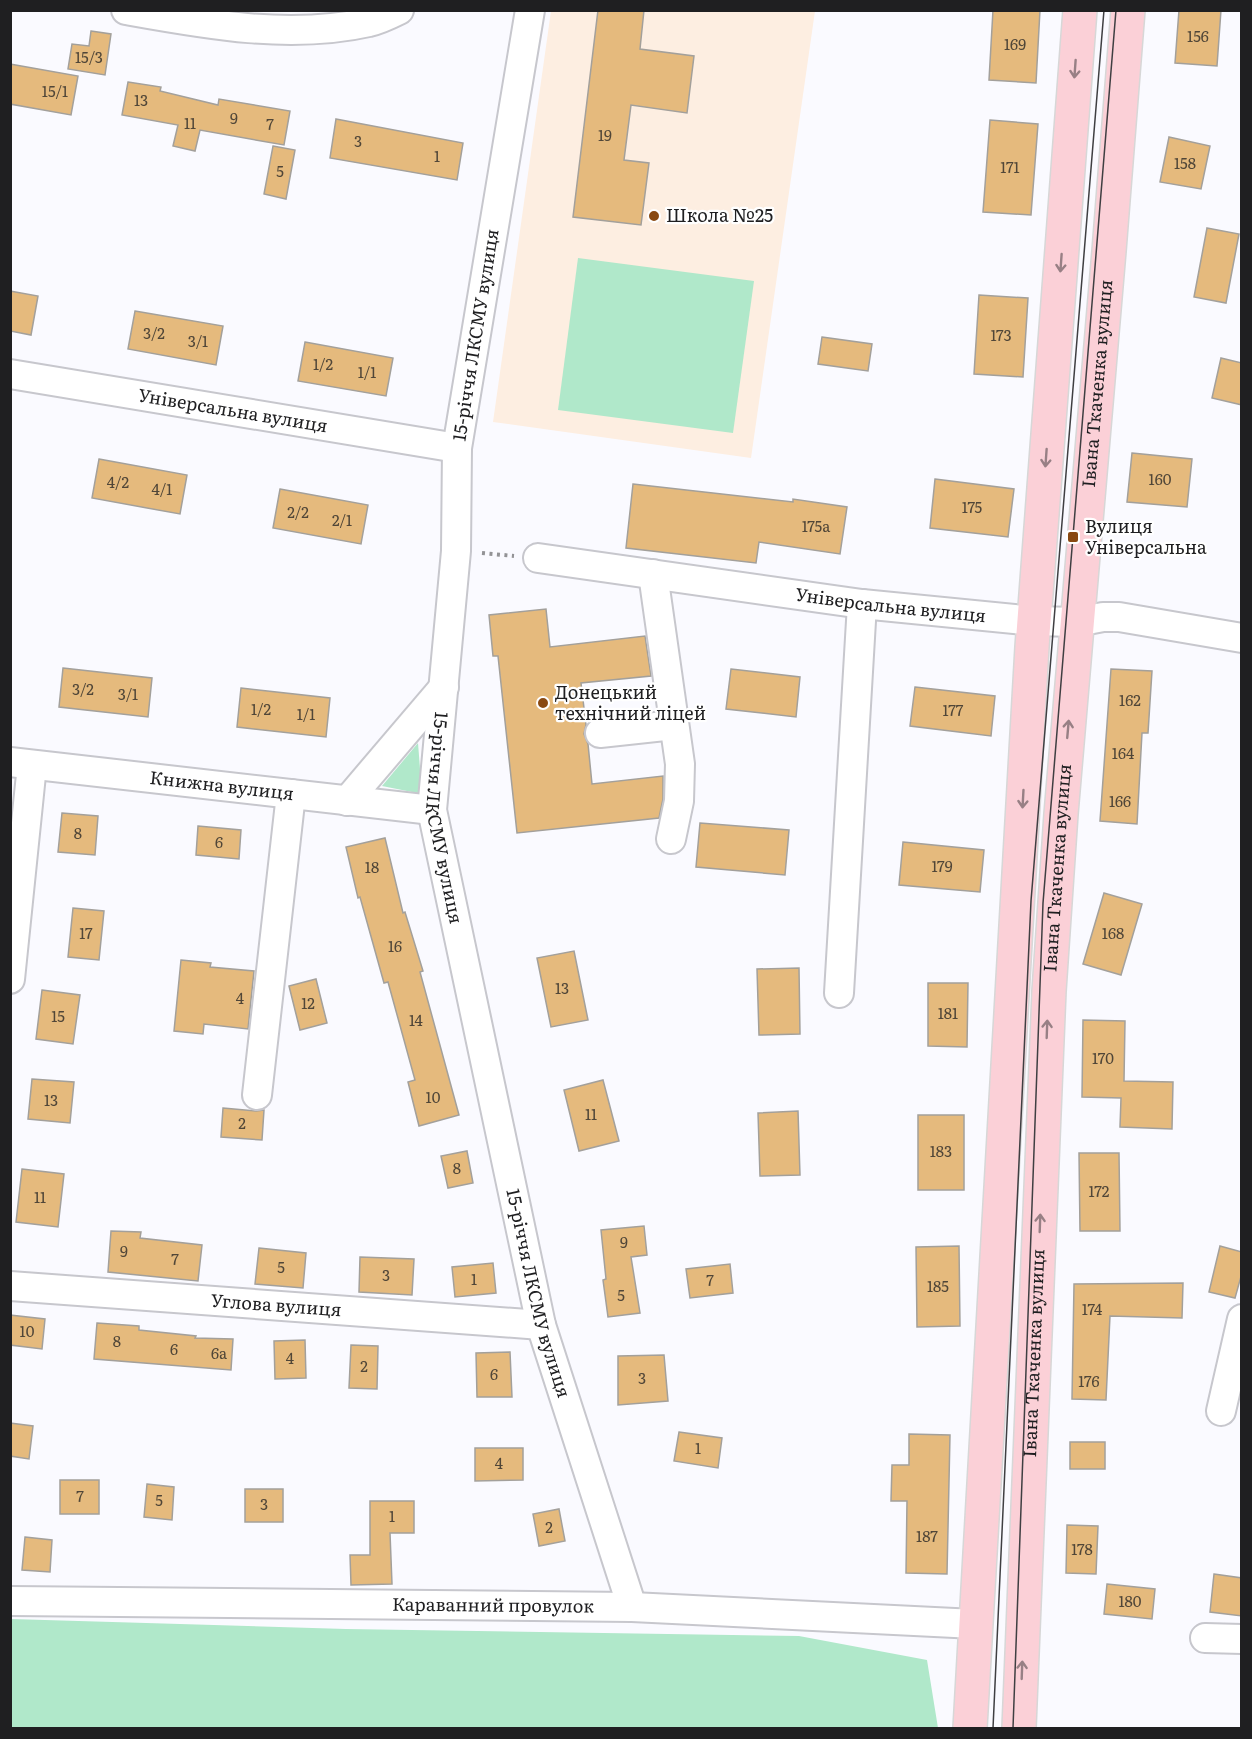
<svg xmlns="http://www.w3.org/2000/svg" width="1252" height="1739" font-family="Literata,serif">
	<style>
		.education { fill: #fdeee1 }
		.green { fill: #b0e8ca }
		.building { fill: #e5ba7d; stroke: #a3a09b; stroke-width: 1.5 }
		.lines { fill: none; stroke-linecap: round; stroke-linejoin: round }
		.minor-casing { stroke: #c7c7cd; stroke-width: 32 }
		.major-casing { stroke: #d7d7d7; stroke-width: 36 }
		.path { stroke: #939396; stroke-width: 4; stroke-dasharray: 3 4.5; stroke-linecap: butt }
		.minor { stroke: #fff; stroke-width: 28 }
		.major { stroke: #fbd0d7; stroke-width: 33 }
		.tram { stroke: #3f3f42; stroke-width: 1.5 }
		.oneway { stroke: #988085 }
		.poi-dot { fill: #894912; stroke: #fff; stroke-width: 2 }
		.labels { text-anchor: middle; stroke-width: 4.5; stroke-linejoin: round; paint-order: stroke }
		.number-label { font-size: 15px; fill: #504638 }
		.poi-label { font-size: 18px; fill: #1f1f21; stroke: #fff; text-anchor: start }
		.street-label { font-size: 18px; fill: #1f1f21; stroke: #fff }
	</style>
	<rect width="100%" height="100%" fill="#fafaff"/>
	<path class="education" d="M551 11H815L751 458 493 422Z"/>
	<g class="green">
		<path d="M578 258 754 281 733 433 558 410Z"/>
		<path d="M418 743 422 794 382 786Z"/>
		<path d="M11 1619 346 1629 799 1636 927 1660 938 1728H11Z"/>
	</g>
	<g class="building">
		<path d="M598 10H644L640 49 694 56 687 113 631 105 624 160 649 163 641 225 573 217Z"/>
		<path d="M993 10H1040L1036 83 989 80Z"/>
		<path d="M1179 10H1221L1217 66 1175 63Z"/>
		<path d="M91 31 111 34 105 75 68 69 72 44 89 46Z"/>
		<path d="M10 64 78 76 71 115 10 104Z"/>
		<path d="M128 82 161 87 160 91 218 105 219 99 290 111 284 145 200 130 195 151 173 146 178 125 122 115Z"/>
		<path d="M336 119 463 143 457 180 330 158Z"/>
		<path d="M990 120 1038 124 1031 215 983 212Z"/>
		<path d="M1169 137 1210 146 1201 189 1160 182Z"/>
		<path d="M273 146 295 150 286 199 264 194Z"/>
		<path d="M1207 228 1239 234 1226 303 1194 297Z"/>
		<path d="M10 291 38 296 31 335 10 331Z"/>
		<path d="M979 295 1028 298 1023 377 974 374Z"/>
		<path d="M135 311 223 326 216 365 128 349Z"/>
		<path d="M822 337 872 344 868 371 818 364Z"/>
		<path d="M305 342 393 358 386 396 298 381Z"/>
		<path d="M1221 358 1242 363V405L1212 398Z"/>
		<path d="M1132 453 1192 459 1187 507 1127 502Z"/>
		<path d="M99 459 187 475 180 514 92 498Z"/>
		<path d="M935 479 1014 489 1008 537 930 528Z"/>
		<path d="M633 484 793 502V499L847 507 840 554 759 542 756 563 626 548Z"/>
		<path d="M280 489 368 505 361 544 273 528Z"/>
		<path d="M546 609 550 647 645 636 651 676 581 683 586 725 584 734 588 744 592 784 663 776V799L659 818 517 833 498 656H493L489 615Z"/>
		<path d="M63 668 152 678 148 717 59 707Z"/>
		<path d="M731 669 800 677 796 717 726 709Z"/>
		<path d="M1111 669 1152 671 1148 733H1142L1137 824 1100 821Z"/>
		<path d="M915 687 995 696 991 736 910 726Z"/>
		<path d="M241 688 330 698 326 737 237 727Z"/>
		<path d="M62 813 98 816 95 855 58 852Z"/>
		<path d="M700 823 789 830 785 875 696 867Z"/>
		<path d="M198 826 241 830 239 859 196 855Z"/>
		<path d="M385 838 403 913 405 912 423 971 420 972 459 1115 419 1126 408 1082 415 1080 388 982 384 983 360 897 358 898 346 847Z"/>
		<path d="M903 842 984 850 980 892 899 885Z"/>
		<path d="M1104 893 1142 904 1121 975 1083 964Z"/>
		<path d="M73 908 104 911 99 960 68 957Z"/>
		<path d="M574 951 588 1020 551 1027 537 958Z"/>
		<path d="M181 960 211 963 210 967 254 971 248 1029 204 1024 203 1034 174 1031Z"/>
		<path d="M799 968 800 1034 759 1035 757 969Z"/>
		<path d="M316 979 327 1023 300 1030 289 986Z"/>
		<path d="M928 983H968L967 1047 928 1046Z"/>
		<path d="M42 990 80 995 73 1044 36 1039Z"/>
		<path d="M1083 1020 1125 1021 1124 1081 1173 1082 1172 1129 1120 1127 1121 1098 1082 1097Z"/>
		<path d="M32 1079 74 1082 70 1123 28 1119Z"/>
		<path d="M603 1080 619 1141 579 1151 564 1090Z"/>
		<path d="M223 1108 256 1111 264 1110 262 1140 221 1137Z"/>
		<path d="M798 1111 800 1175 760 1176 758 1113Z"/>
		<rect x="918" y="1115" width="46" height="75"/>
		<path d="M467 1151 473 1183 448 1188 441 1156Z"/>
		<path d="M1079 1153H1119L1120 1231H1080Z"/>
		<path d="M22 1169 64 1174 58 1227 16 1222Z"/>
		<path d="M644 1226 647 1255 631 1257 640 1313 608 1317 603 1280 606 1279 601 1230Z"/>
		<path d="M111 1231 141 1232 140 1238 202 1245 198 1281 108 1272Z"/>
		<path d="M959 1246 960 1326 917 1327 916 1247Z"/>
		<path d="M1220 1246 1242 1252V1273L1235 1298 1209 1292Z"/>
		<path d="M259 1248 306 1253 303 1288 255 1284Z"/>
		<path d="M360 1257 414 1259 412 1295 359 1292Z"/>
		<path d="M493 1263 496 1293 455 1297 452 1267Z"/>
		<path d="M730 1264 733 1293 690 1298 686 1269Z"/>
		<path d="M1183 1283 1182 1318 1110 1316 1106 1400 1072 1399 1074 1284Z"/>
		<path d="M10 1315 45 1319 42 1349 10 1345Z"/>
		<path d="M97 1323 139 1326V1330L196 1336 195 1338 233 1339 231 1370 94 1359Z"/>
		<path d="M305 1340 306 1378 275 1379 274 1341Z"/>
		<path d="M351 1345 378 1346 377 1389 349 1388Z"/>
		<path d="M510 1352 512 1397H477L476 1353Z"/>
		<path d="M664 1355 668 1401 618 1405V1356Z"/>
		<path d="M10 1423 33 1426 29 1459 10 1456Z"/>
		<path d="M679 1432 722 1438 718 1468 674 1461Z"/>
		<path d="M909 1434 950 1435 947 1574 906 1573 907 1501H891L892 1465H909Z"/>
		<rect x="1070" y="1442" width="35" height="27"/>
		<path d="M475 1448H523V1480L475 1481Z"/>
		<rect x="60" y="1480" width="39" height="34"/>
		<path d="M147 1484 174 1487 172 1520 144 1517Z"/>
		<rect x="245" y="1489" width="38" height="33"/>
		<path d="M370 1501H414V1533H390L392 1584 351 1585 350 1555H370Z"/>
		<path d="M559 1509 565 1541 539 1546 533 1514Z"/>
		<path d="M1067 1525 1098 1526 1096 1574 1066 1573Z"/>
		<path d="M25 1537 52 1540 50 1572 22 1570Z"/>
		<path d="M1214 1574 1242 1578V1616L1210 1612Z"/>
		<path d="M1107 1584 1155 1589 1152 1619 1104 1614Z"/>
	</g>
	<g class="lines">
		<defs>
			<g id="minor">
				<path d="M126 10C204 24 290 40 369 22 379 20 389 15 399 10"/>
				<path id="s1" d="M530 10 457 448 456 551 432 810 541 1325 632 1607"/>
				<path id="s2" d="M10 374 457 448"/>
				<path id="s3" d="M538 558 862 604 1034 621 1077 622 1103 617H1119L1242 638"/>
				<path d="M653 574 680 764 679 801 671 839"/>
				<path d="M600 733 674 725"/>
				<path id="s4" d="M10 762 432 810"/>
				<path d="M347 801 444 687"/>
				<path d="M10 979 32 765"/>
				<path d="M839 993 862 604"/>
				<path d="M257 1095 291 794"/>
				<path id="s5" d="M10 1286 541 1325"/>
				<path d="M1221 1411 1242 1319"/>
				<path id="s6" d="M10 1601 632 1607 975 1624"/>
				<path d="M1205 1638 1242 1639"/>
			</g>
			<g id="major">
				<path d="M970 1728 1032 647 1080 10"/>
				<path id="s7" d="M1019 1728 1049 991 1061 814 1109 251 1128 10"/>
			</g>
		</defs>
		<use href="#minor" class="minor-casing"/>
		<use href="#major" class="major-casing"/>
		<path class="path" d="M482 553 514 556"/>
		<use href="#minor" class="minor"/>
		<use href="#major" class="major"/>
		<g class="tram">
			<path d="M993 1728 1031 901 1104 10"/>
			<path d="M1013 1728 1043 903 1116 10"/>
		</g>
	</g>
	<defs><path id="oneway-shaft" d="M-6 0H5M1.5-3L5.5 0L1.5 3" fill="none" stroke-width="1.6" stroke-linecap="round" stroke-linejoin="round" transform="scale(1.5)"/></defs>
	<g class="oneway">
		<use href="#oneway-shaft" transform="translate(1075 69) rotate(94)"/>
		<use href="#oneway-shaft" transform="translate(1061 263) rotate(94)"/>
		<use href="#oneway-shaft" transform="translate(1046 458) rotate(94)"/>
		<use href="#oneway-shaft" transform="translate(1068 729) rotate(-85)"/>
		<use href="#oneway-shaft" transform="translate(1023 799) rotate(93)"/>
		<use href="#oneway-shaft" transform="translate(1047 1029) rotate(-88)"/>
		<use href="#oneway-shaft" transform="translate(1040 1223) rotate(-88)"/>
		<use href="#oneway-shaft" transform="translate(1022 1670) rotate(-88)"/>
	</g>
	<g class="poi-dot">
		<circle cx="654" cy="216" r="6"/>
		<rect x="1067" y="531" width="12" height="12" rx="3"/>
		<circle cx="543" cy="703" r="6"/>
	</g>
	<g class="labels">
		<g class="number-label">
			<text x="1198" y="42">156</text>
			<text x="1015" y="50">169</text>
			<text x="89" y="63">15/3</text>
			<text x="55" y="97">15/1</text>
			<text x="141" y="106">13</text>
			<text x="234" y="124">9</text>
			<text x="190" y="129">11</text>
			<text x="270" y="130">7</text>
			<text x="605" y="141">19</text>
			<text x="358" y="147">3</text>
			<text x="437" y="162">1</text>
			<text x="1185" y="169">158</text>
			<text x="1010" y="173">171</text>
			<text x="280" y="177">5</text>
			<text x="154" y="339">3/2</text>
			<text x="1001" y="341">173</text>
			<text x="198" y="347">3/1</text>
			<text x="323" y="370">1/2</text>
			<text x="367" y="378">1/1</text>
			<text x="1160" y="485">160</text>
			<text x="118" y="488">4/2</text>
			<text x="162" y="495">4/1</text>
			<text x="972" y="513">175</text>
			<text x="298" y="518">2/2</text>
			<text x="342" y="526">2/1</text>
			<text x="816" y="532">175а</text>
			<text x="83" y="695">3/2</text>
			<text x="128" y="700">3/1</text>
			<text x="1130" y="706">162</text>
			<text x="261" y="715">1/2</text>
			<text x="953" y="716">177</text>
			<text x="306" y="720">1/1</text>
			<text x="1123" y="759">164</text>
			<text x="1120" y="807">166</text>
			<text x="78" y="839">8</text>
			<text x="219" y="848">6</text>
			<text x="942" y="872">179</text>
			<text x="372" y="873">18</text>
			<text x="86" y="939">17</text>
			<text x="1113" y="939">168</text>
			<text x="395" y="952">16</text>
			<text x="562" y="994">13</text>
			<text x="240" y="1004">4</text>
			<text x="308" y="1009">12</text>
			<text x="948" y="1019">181</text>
			<text x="58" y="1022">15</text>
			<text x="416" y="1026">14</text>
			<text x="1103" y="1064">170</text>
			<text x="433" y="1103">10</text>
			<text x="51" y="1106">13</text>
			<text x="591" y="1120">11</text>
			<text x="242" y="1129">2</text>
			<text x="941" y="1157">183</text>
			<text x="457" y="1174">8</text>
			<text x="1099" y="1197">172</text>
			<text x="40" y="1203">11</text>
			<text x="624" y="1248">9</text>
			<text x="124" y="1257">9</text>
			<text x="175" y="1265">7</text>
			<text x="281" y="1273">5</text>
			<text x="386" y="1281">3</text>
			<text x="474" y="1285">1</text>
			<text x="710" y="1286">7</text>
			<text x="938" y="1292">185</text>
			<text x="621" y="1301">5</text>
			<text x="1092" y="1315">174</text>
			<text x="27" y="1337">10</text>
			<text x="117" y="1347">8</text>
			<text x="174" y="1355">6</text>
			<text x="219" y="1359">6а</text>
			<text x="290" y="1364">4</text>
			<text x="364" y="1372">2</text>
			<text x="494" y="1380">6</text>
			<text x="642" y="1384">3</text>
			<text x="1089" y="1387">176</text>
			<text x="698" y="1454">1</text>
			<text x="499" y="1469">4</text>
			<text x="80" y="1502">7</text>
			<text x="159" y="1506">5</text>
			<text x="264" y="1510">3</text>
			<text x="392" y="1522">1</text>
			<text x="549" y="1533">2</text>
			<text x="927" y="1542">187</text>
			<text x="1082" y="1555">178</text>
			<text x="1130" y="1607">180</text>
		</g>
		<g class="poi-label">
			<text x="666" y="222">Школа №25</text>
			<text x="1085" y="533">Вулиця<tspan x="1085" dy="21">Універсальна</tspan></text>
			<text x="555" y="699">Донецький<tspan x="555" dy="21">технічний ліцей</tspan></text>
		</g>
		<g class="street-label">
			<text transform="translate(476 335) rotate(-81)" y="6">15-річчя ЛКСМУ вулиця</text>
			<text dy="6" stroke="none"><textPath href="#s7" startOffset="1347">Івана Ткаченка вулиця</textPath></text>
			<text dy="6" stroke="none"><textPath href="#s2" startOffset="226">Універсальна вулиця</textPath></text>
			<text dy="6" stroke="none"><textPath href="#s3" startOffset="356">Універсальна вулиця</textPath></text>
			<text dy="6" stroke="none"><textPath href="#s4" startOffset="213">Книжна вулиця</textPath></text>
			<text dy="6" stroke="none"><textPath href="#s1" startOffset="816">15-річчя ЛКСМУ вулиця</textPath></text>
			<text dy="6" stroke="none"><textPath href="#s7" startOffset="861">Івана Ткаченка вулиця</textPath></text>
			<text dy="6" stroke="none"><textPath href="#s1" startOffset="1302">15-річчя ЛКСМУ вулиця</textPath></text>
			<text dy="6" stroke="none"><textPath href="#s5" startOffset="267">Углова вулиця</textPath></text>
			<text dy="6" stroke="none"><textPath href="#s7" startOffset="375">Івана Ткаченка вулиця</textPath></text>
			<text dy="6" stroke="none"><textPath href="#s6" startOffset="483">Караванний провулок</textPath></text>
		</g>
	</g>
	<rect width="1252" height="1739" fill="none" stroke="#1f1f21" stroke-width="24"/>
</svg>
